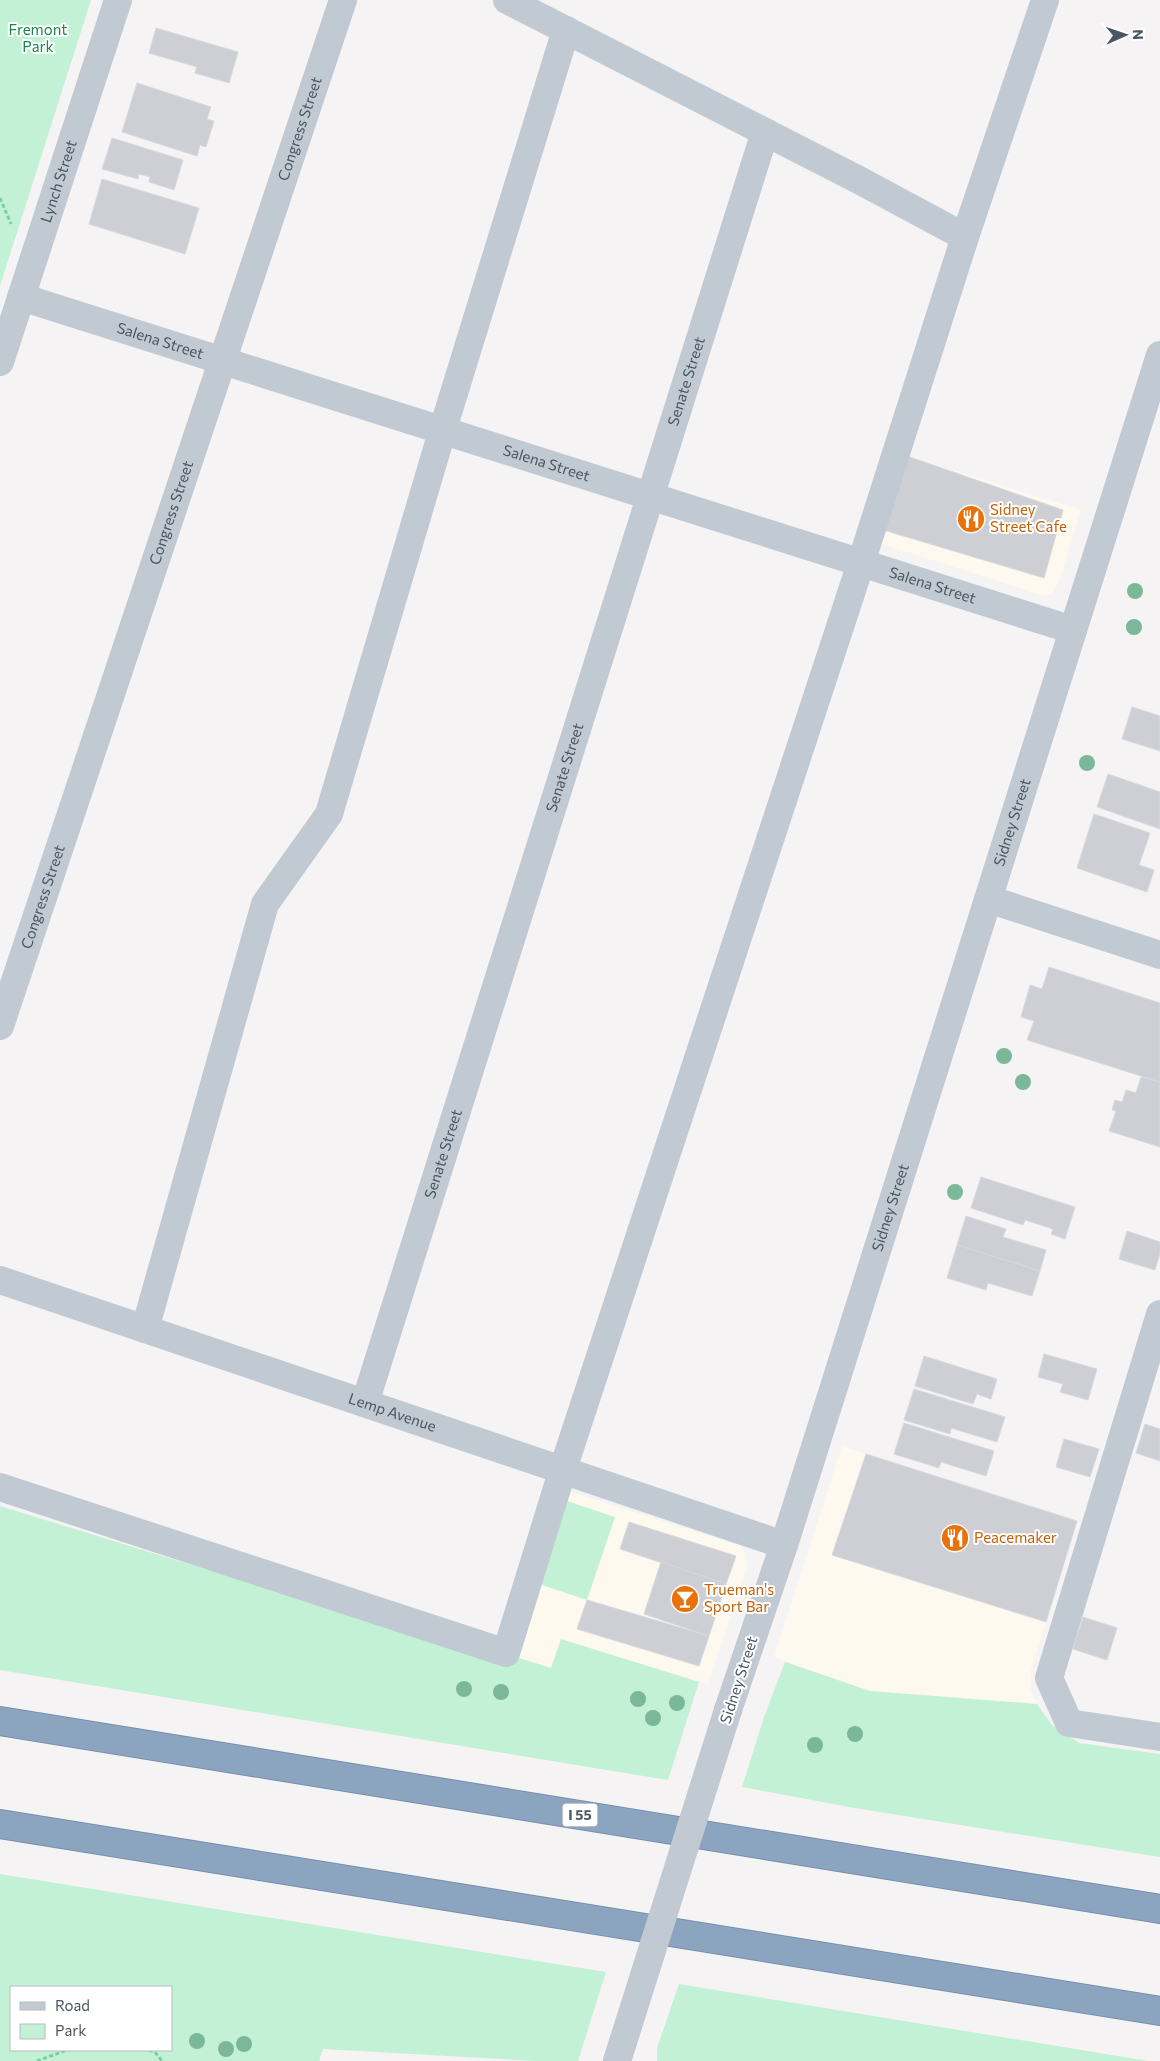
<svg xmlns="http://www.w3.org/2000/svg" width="1160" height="2061" font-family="Commissioner,sans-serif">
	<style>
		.commercial { fill: #fdf9ef }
		.green { fill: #c3f1d5; fill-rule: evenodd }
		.building { fill: #cdcfd5; stroke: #d7d9de }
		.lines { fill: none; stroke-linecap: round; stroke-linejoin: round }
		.highway-casing { stroke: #7690ad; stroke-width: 30 }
		.path { stroke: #7ad0a6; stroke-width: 3; stroke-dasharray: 4 2.5; stroke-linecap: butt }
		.minor { stroke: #c1cad2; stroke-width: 28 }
		.highway { stroke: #8ba5c1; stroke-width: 28 }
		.minor-bridge { stroke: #c1cad2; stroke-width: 28 }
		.tree { fill: #7bb799 }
		.labels { text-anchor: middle; stroke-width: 4; stroke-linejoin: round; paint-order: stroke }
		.shield { fill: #fff; stroke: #808990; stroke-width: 1 }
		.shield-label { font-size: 14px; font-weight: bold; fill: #4a5661 }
		.park-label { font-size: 15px; fill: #17864f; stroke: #fff }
		.street-label { font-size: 15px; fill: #4a5661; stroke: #fff }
		.food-label { font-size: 15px; fill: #c56008; stroke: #fff; text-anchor: start }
	</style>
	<rect width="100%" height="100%" fill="#f5f3f3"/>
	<g class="commercial">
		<path d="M904 455 1081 510 1059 582 1052 594 1041 595 876 542Z"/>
		<path d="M842 1446 1077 1521 1031 1670 1030 1688 1037 1704 870 1691 774 1657Z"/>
		<path d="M568 1491 731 1543 741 1547 746 1554 747 1566 708 1684 561 1640 551 1668 513 1656Z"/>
	</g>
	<g class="green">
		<path d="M0 0H91L0 286Z"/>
		<path d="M567 1501 615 1517 587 1600 539 1584Z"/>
		<path d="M0 1506 510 1663 513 1656 551 1668 561 1639 699 1682 668 1780 0 1670Z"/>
		<path d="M785 1662 870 1691 1037 1704 1052 1725 1079 1743 1160 1754V1857L855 1808 742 1787 764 1717Z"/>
		<path d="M0 1874 606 1972 578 2061H535L323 2049 319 2061H0ZM11 1987H171V2050H11Z"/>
		<path d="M679 1984 1148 2061H657V2048Z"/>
	</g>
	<g class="building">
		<path d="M156 28 238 52 229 83 195 73 197 67 149 53Z"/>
		<path d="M137 83 211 107 207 119 214 121 206 147 200 145 197 156 122 132Z"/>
		<path d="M112 138 183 160 174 190 149 182 150 177 139 174 138 179 102 169Z"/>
		<path d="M102 179 199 208 185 254 89 224Z"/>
		<path d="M904 455 1063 510 1044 578 880 529Z"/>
		<path d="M1132 707 1160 716V751L1122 739Z"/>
		<path d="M1108 774 1160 792V829L1097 807Z"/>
		<path d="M1094 814 1150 833 1139 865 1154 870 1147 892 1077 868Z"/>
		<path d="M1049 967 1160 1003V1082L1027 1040 1034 1021 1021 1017 1030 985 1042 989Z"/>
		<path d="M1141 1077 1160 1082V1147L1109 1131 1116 1111 1112 1110 1115 1100 1122 1102 1126 1090 1136 1093Z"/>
		<path d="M981 1177 1075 1207 1065 1239 1051 1234 1053 1229 1025 1220 1023 1225 971 1208Z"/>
		<path d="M966 1216 1006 1229 1003 1237 1046 1250 1040 1271 957 1245Z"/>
		<path d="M1127 1231 1160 1242V1253L1155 1270 1119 1259Z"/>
		<path d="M957 1245 1040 1271 1032 1296 988 1283 986 1290 947 1278Z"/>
		<path d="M1044 1354 1097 1369 1088 1400 1060 1392 1063 1384 1038 1377Z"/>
		<path d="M924 1356 997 1379 991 1399 977 1394 973 1404 915 1386Z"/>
		<path d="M914 1389 1005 1417 997 1442 951 1428 950 1434 904 1420Z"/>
		<path d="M904 1423 994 1451 986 1476 941 1462 939 1468 894 1454Z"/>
		<path d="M1145 1424 1160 1429V1461L1136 1453Z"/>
		<path d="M1064 1439 1099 1449 1090 1477 1056 1467Z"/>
		<path d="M866 1454 1077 1521 1046 1622 832 1555Z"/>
		<path d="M629 1522 736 1556 726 1584 620 1549Z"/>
		<path d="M661 1562 726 1584 709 1636 644 1614Z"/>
		<path d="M587 1600 709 1636 699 1666 577 1629Z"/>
		<path d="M1083 1617 1117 1628 1107 1660 1073 1649Z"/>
	</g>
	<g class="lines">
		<defs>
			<g id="highway">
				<path d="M0 1721 1160 1909"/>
				<path d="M0 1824 1160 2011"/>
			</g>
		</defs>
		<use href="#highway" class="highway-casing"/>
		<g class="path">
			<path d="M0 198 11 224"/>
			<path d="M149 2050 155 2052 162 2061"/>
			<path d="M37 2061 67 2050"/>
		</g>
		<g class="minor">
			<path d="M507 0 857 179 965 237"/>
			<path id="s1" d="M21 297 1073 630"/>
			<path id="s2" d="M0 362 118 0"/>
			<path d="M988 899 1160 955"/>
			<path id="s3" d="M0 1026 343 0"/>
			<path id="s4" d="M0 1280 784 1545"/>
			<path d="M1160 1314 1049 1678 1069 1723 1160 1737"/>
			<path d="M145 1329 265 904 329 814 442 432 566 30"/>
			<path id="s5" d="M365 1403 765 132"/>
			<path d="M0 1487 506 1653 563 1469 861 563 965 237 1045 0"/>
			<path id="s6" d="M728 1710 784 1545 1160 355"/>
			<path d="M617 2061 623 2042"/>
		</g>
		<use href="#highway" class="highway"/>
		<path class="minor-bridge" d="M623 2042 728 1710"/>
	</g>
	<g class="tree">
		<circle cx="1135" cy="591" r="8"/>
		<circle cx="1134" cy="627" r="8"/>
		<circle cx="1087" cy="763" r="8"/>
		<circle cx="1004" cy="1056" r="8"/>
		<circle cx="1023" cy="1082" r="8"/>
		<circle cx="955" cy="1192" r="8"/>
		<circle cx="464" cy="1689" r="8"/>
		<circle cx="501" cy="1692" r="8"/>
		<circle cx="638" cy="1699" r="8"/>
		<circle cx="677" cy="1703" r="8"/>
		<circle cx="653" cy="1718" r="8"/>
		<circle cx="855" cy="1734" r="8"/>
		<circle cx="815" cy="1745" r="8"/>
		<circle cx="197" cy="2041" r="8"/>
		<circle cx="244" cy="2044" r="8"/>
		<circle cx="226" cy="2049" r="8"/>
	</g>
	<defs>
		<symbol id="restaurant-disc" viewBox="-11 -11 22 22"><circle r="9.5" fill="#e8710a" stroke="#fff"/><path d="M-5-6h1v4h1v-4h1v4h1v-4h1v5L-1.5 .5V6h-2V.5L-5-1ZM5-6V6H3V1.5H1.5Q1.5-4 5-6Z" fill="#fff"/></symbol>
		<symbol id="bar-disc" viewBox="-11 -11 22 22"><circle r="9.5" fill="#e8710a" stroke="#fff"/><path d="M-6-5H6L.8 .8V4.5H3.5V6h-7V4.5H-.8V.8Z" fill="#fff"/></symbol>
	</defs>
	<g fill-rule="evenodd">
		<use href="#restaurant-disc" x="955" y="503" width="32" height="32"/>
		<use href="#restaurant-disc" x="939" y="1522" width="32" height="32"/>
		<use href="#bar-disc" x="669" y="1583" width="32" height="32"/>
	</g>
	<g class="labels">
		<rect class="shield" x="562.5" y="1803.5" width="35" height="23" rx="4"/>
		<g class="shield-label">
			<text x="580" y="1820">I 55</text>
		</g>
		<g class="park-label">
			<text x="38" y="35">Fremont<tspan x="38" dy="17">Park</tspan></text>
		</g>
		<g class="street-label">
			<text dy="5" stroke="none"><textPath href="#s3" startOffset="946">Congress Street</textPath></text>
			<text dy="5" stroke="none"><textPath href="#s2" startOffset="190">Lynch Street</textPath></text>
			<text dy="5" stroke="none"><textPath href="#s1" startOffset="146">Salena Street</textPath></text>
			<text dy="5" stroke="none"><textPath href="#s5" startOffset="1071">Senate Street</textPath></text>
			<text dy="5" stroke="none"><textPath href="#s1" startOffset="551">Salena Street</textPath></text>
			<text dy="5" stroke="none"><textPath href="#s3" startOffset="541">Congress Street</textPath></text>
			<text dy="5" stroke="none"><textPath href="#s1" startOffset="956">Salena Street</textPath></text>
			<text dy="5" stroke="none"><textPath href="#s5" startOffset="666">Senate Street</textPath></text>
			<text dy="5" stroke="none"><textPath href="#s6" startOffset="932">Sidney Street</textPath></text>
			<text dy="5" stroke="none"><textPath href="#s3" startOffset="136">Congress Street</textPath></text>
			<text dy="5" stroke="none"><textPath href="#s5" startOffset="261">Senate Street</textPath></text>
			<text dy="5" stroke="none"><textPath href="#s6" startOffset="528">Sidney Street</textPath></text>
			<text dy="5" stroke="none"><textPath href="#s4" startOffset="414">Lemp Avenue</textPath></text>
			<text transform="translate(739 1680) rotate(-72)" y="5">Sidney Street</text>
		</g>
		<g class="food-label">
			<text x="990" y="515">Sidney<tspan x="990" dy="17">Street Cafe</tspan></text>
			<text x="974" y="1543">Peacemaker</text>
			<text x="704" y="1595">Trueman's<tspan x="704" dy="17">Sport Bar</tspan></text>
		</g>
	</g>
	<rect x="10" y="1986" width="162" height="65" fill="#ffffff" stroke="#b7bbc0"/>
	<rect x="20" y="2002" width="25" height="8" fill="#c1cad2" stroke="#b7bbc0"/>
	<text x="55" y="2011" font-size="15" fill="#4a5661">Road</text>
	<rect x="20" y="2024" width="25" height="15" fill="#c3f1d5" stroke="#b7bbc0"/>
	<text x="55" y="2036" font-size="15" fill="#4a5661">Park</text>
	<g transform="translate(1125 35) rotate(88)" stroke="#ffffff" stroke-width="4" paint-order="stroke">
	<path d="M0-4L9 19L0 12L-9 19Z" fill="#4a5661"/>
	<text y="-8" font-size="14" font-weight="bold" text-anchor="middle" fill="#4a5661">N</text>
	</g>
</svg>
